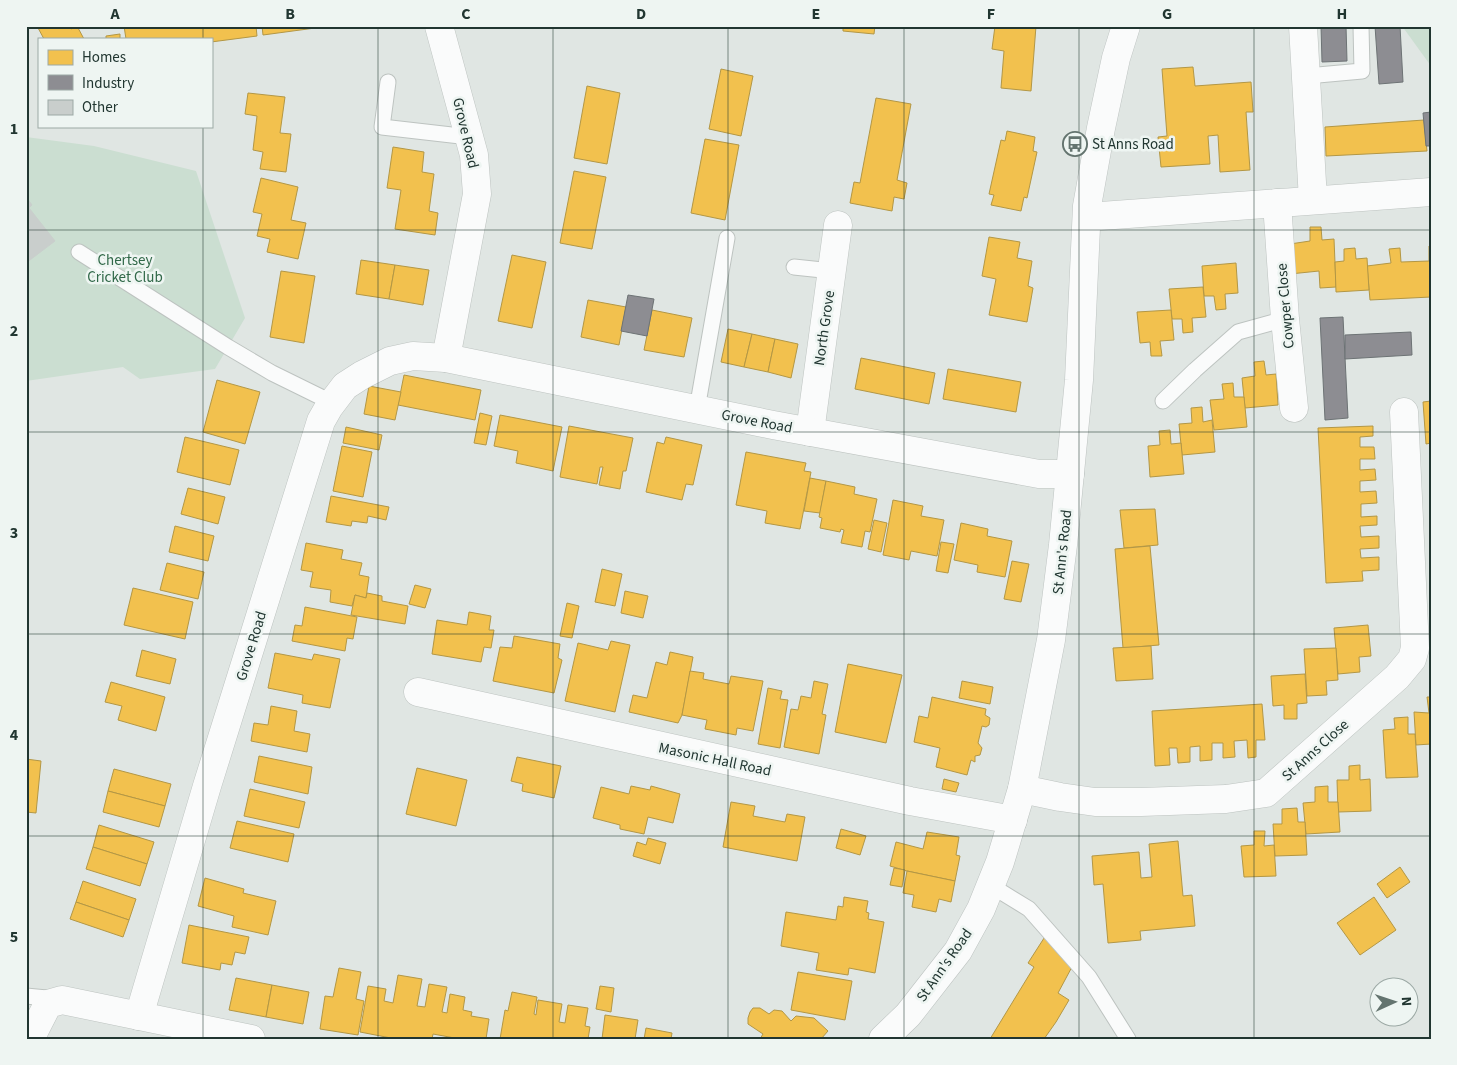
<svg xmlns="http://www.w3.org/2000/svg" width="1457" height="1065" font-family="'Source Sans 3',sans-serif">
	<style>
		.green { fill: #cbded1 }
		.homes { fill: #f2c14e; stroke: #b39745 }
		.industry { fill: #8d8d92; stroke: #6d7375 }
		.building { fill: #c9cecc; stroke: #c9cfcc }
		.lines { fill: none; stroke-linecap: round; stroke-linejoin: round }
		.service-casing { stroke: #bdc3c0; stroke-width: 17 }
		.minor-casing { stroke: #bdc3c0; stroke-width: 29 }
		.secondary-casing { stroke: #bdc3c1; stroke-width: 29 }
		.service { stroke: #fafbfb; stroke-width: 15 }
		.minor { stroke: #fafbfb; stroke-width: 28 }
		.secondary { stroke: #fafbfb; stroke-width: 28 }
		.grid { fill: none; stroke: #213631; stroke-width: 1; stroke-opacity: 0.55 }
		.labels { text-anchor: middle; stroke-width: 5; stroke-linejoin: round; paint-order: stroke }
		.street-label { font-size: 15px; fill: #213631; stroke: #eef5f2 }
		.poi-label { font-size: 15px; fill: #213631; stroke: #eef5f2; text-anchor: start }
		.park-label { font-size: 15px; fill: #306848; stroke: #eef5f2 }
		.neatline { fill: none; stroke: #213631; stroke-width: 2 }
		.grid-label { font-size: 16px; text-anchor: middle; font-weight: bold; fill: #213631 }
	</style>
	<rect width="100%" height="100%" fill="#e0e6e3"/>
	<g class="green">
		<path d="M1402 26H1431V66Z"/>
		<path d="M26 137 94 146 196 171 245 318 215 369 140 379 123 367 26 381Z"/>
	</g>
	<g class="homes">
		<path d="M37 26H70L71 29 77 26 84 39H44Z"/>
		<path d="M124 26H256L257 36 211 42V39H126Z"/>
		<path d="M262 26H330L263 35Z"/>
		<path d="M717 26H739L738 28 717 27Z"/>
		<path d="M843 26H875L874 34 843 31Z"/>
		<path d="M995 26H1036L1031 91 1001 88 1004 51 992 49Z"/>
		<path d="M120 34V39H106V36Z"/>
		<path d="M1193 67 1195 86 1251 82 1253 112H1246L1250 170 1220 172 1218 135 1208 136 1210 164 1161 167 1158 137 1167 136 1162 69Z"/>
		<path d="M721 69 753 76 741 136 709 129Z"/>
		<path d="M587 86 620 93 607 164 574 158Z"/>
		<path d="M248 93 285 97 280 133 291 134 286 172 260 169 263 152 253 150 257 116 245 114Z"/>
		<path d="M876 98 911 104 897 180 907 183 904 199 894 197 892 211 850 203 854 182 860 183Z"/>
		<path d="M1424 120 1427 151 1326 156 1325 127Z"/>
		<path d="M1007 131 1035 137 1033 151 1037 152 1027 198 1024 197 1021 211 991 205 994 195 989 194 1001 140 1005 141Z"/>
		<path d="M705 139 739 145 725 220 691 213Z"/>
		<path d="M393 147 424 152 422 172 434 174 429 211 438 213 435 235 395 229 401 190 387 188Z"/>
		<path d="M574 171 606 177 592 249 560 243Z"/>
		<path d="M261 178 298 187 291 220 306 223 298 259 267 252 270 239 257 236 262 214 253 212Z"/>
		<path d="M1310 227H1321L1322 240 1334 239 1336 287 1320 288 1319 271 1290 274V244L1310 241Z"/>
		<path d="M989 237 1020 242 1017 258 1032 261 1028 286 1033 288 1027 322 989 315 996 279 982 276Z"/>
		<path d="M1429 246H1431V297L1370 300 1367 266 1391 263 1389 249 1400 248 1401 262 1429 261Z"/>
		<path d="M1355 248 1356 259 1367 258 1369 290 1336 292 1335 262 1344 261V249Z"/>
		<path d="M512 255 546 262 532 328 498 321Z"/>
		<path d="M361 260 395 265 389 299 356 294Z"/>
		<path d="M1236 263 1238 293 1225 294 1226 309 1216 310 1214 296H1204L1202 266Z"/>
		<path d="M395 265 429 270 423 305 389 299Z"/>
		<path d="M281 271 315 276 304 343 270 337Z"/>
		<path d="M1203 287 1206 317 1192 318 1193 332 1183 333 1182 319H1172L1169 289Z"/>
		<path d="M588 300 626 307 619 345 581 337Z"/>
		<path d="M652 310 692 318 684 357 644 350Z"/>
		<path d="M1171 310 1174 340 1160 341 1162 356H1151L1150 342 1140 343 1137 312Z"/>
		<path d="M728 329 752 334 744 367 721 362Z"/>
		<path d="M752 334 775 339 768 372 744 367Z"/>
		<path d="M775 339 798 344 791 378 768 372Z"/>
		<path d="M861 358 935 373 929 404 855 389Z"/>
		<path d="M1264 361 1266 375 1276 374 1278 405 1245 408 1242 378 1255 376 1254 362Z"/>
		<path d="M948 369 1021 382 1016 412 943 399Z"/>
		<path d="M404 375 481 390 475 420 398 405Z"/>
		<path d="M217 380 260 392 245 444 203 432Z"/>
		<path d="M1233 383 1234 397H1244L1247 427 1214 430 1210 400 1224 399 1222 384Z"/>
		<path d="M369 386 401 392 395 420 364 414Z"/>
		<path d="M1431 401V443L1426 444 1423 402Z"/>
		<path d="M1202 407 1203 422 1212 420 1215 452 1182 455 1179 424 1192 423 1191 408Z"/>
		<path d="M480 413 492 416 486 445 474 443Z"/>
		<path d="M500 415 562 427 553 471 516 463 518 451 494 446Z"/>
		<path d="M569 426 633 438 626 471H623L620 489 599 485 603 467H600L597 484 560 477Z"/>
		<path d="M1373 426V436L1360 437V447H1374L1375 459H1360V470L1375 469 1376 480 1360 481V492L1376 491 1377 503 1361 504V517L1377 516V525L1360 526 1361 537 1379 536V548L1360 549 1361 558 1379 557V570L1362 571 1363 581 1326 583 1318 428Z"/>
		<path d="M346 427 382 435 379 450 343 443Z"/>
		<path d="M1170 430 1171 444 1181 443 1184 474 1150 477 1148 446 1160 445 1159 431Z"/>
		<path d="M185 437 239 450 230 485 177 472Z"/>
		<path d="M666 437 702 445 693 485 686 484 682 500 646 492 657 442 664 444Z"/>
		<path d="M342 446 372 452 363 497 333 491Z"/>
		<path d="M746 452 806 463 804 471 811 472 800 529 765 523 767 511 736 505Z"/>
		<path d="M810 478 826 481 820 513 804 511Z"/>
		<path d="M826 481 855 487 854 494 877 499 870 532 865 531 862 547 841 543 844 530 841 529 840 532 820 528 822 518 819 517Z"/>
		<path d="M188 488 225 497 218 524 181 514Z"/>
		<path d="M331 496 389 507 386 520 368 516 367 523 352 521 351 526 326 522Z"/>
		<path d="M893 500 923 506 921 516 944 520 937 556 911 551 909 560 883 555Z"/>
		<path d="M1155 509 1158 545 1124 548 1120 510Z"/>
		<path d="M874 520 887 523 881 552 868 549Z"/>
		<path d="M961 523 988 529 987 536 1012 541 1005 577 977 572 978 565 954 560Z"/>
		<path d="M175 526 214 536 208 561 169 552Z"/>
		<path d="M941 542 954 544 948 573 936 571Z"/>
		<path d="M306 543 343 550 341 559 362 563 359 575 369 577 366 598 355 595 352 606 330 602 331 590 310 587 313 572 301 570Z"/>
		<path d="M1150 546 1159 645 1123 648 1115 549Z"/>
		<path d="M1012 561 1029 564 1021 602 1004 599Z"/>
		<path d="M167 563 204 572 198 599 160 590Z"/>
		<path d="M602 569 622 574 615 606 595 602Z"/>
		<path d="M415 585 431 589 425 608 409 604Z"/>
		<path d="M133 588 193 602 185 639 124 625Z"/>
		<path d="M625 591 648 596 643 618 621 613Z"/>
		<path d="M367 593 382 596V601L408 606 405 624 351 615 355 595 366 598Z"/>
		<path d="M567 603 579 606 572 638 560 636Z"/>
		<path d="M305 607 357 617 353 639 347 638 345 651 292 641 295 625 302 626Z"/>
		<path d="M469 612 491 616 489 630H494L491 648 484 647 481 662 432 654 437 620 467 625Z"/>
		<path d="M1368 625 1371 656 1359 657 1360 672 1338 674 1334 628Z"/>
		<path d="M514 636 560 644 558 658 562 660 554 693 493 681 500 647 512 648Z"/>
		<path d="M611 641 630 645 615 712 565 701 578 643 608 650Z"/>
		<path d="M1151 646 1153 679 1116 681 1113 648Z"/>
		<path d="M1336 648 1338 680 1326 681 1327 695 1307 696 1304 649Z"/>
		<path d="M142 650 176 659 170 684 136 676Z"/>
		<path d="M670 652 693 657 682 715 678 723 629 712 633 695 647 698 656 662 667 665Z"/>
		<path d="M275 653 312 660 314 654 340 659 330 708 302 703 303 695 268 688Z"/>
		<path d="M848 664 902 675 886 743 835 732Z"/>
		<path d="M690 671 704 673 703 679 729 684 731 676 763 681 753 731 737 728 736 735 705 729 707 720 682 715Z"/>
		<path d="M1305 674 1307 703 1297 704V719H1284V705L1273 706 1271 676Z"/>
		<path d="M814 681 828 684 822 714 826 715 819 754 784 747 791 709 798 710 801 696 811 698Z"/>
		<path d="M962 681 993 687 990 704 959 698Z"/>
		<path d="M111 682 165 697 156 731 118 720 122 706 105 702Z"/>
		<path d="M768 688 782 691 780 699 788 700 780 748 758 744Z"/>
		<path d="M932 697 986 709 985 715 990 718 989 725 986 727 982 726 978 743 982 748 980 755 975 756V762L971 760 967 775 936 767 940 748 914 742 919 716 928 718Z"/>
		<path d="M1427 697H1431V744L1416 745 1414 712 1429 713Z"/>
		<path d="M1262 704 1265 740H1256V757L1248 758 1247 740 1234 741 1235 757 1223 758V743H1212V760L1200 761V746L1190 747V762L1178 763 1177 748H1169L1170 765 1155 766 1152 711Z"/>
		<path d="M271 706 297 711 294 731 310 734 307 752 251 741 254 723 268 725Z"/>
		<path d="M1408 717V734H1415L1418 777 1386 778 1383 730 1395 729 1394 718Z"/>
		<path d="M259 756 312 767 308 794 254 782Z"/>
		<path d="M517 757 561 766 554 798 522 791 523 784 511 781Z"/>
		<path d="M26 759 41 761 36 813 26 812Z"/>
		<path d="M1360 765V780L1370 779 1371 811 1338 812 1337 780H1349V766Z"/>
		<path d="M417 768 467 780 456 826 406 814Z"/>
		<path d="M114 769 171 784 165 806 108 791Z"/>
		<path d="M944 779 959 783 956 792 942 789Z"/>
		<path d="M631 786 650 790 651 786 680 794 673 823 648 817 644 834 620 829V825L593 818 601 787 629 794Z"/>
		<path d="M1328 786V802H1338L1340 832 1306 834 1303 803 1315 802V787Z"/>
		<path d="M250 789 305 802 299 828 244 816Z"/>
		<path d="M108 791 165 806 159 827 103 812Z"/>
		<path d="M731 802 755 806 753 816 785 822 787 814 805 817 797 861 723 847Z"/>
		<path d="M1297 808 1298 822H1305L1307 855 1275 856 1273 824H1282V809Z"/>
		<path d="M237 821 294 834 288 862 230 848Z"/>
		<path d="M99 825 154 842 147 864 93 847Z"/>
		<path d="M841 829 866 836 860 855 836 848Z"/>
		<path d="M1254 831H1265L1264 846 1274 845 1276 876 1244 877 1241 846 1254 845Z"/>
		<path d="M927 832 959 837 956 855 960 856 955 881 907 871 890 866 896 842 923 849Z"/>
		<path d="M648 838 666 843 660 864 633 856 637 842 646 845Z"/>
		<path d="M1178 841 1183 896 1192 895 1195 926 1140 931 1141 940 1108 943 1103 884 1094 885 1092 856 1139 852 1141 878 1152 877 1149 844Z"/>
		<path d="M93 847 147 864 140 886 86 869Z"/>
		<path d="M1400 867 1410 882 1387 898 1377 884Z"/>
		<path d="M894 868 905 870 902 887 890 885Z"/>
		<path d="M907 871 955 881 951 902 939 899 936 912 912 907 914 895 903 893Z"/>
		<path d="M205 878 244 889 243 893 276 901 268 935 232 927 234 916 198 906Z"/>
		<path d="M83 881 136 899 129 920 76 902Z"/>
		<path d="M844 897 868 901 866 912 869 913 868 919 884 922 875 973 849 968 848 975 816 970 819 953 781 946 786 912 836 920 838 906 843 907Z"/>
		<path d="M1374 897 1396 930 1360 955 1337 923Z"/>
		<path d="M76 902 129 920 123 937 70 919Z"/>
		<path d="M189 925 249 937 245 954 235 952 232 965 221 963 220 970 182 963Z"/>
		<path d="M1046 935 1073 965 1058 993 1069 1000 1056 1022 1044 1039H990L1034 967 1028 963Z"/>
		<path d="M339 968 361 972 356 999 364 1001 358 1035 320 1029 325 996 333 997Z"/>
		<path d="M798 972 852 981 845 1020 791 1010Z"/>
		<path d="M398 975 422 979 417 1006 425 1007 429 984 447 987 442 1012 447 1013 450 994 465 997 463 1010 472 1012 471 1016 489 1019 486 1039H460L433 1034 432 1039H396L360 1032 368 986 386 989 384 1001 393 1003Z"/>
		<path d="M236 978 272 985 266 1017 229 1010Z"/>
		<path d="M272 985 309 992 303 1024 266 1017Z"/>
		<path d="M600 986 614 988 611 1012 596 1009Z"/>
		<path d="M512 992 537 997 534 1014 536 1015 538 1000 562 1004 559 1022 565 1023 568 1005 588 1008 585 1026 590 1027 588 1039H500L505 1010 508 1011Z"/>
		<path d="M753 1008H760L769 1014 774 1010 782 1011 791 1021 796 1016 814 1018 828 1031 821 1039H760L763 1034 748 1024V1018L750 1012Z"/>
		<path d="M605 1015 638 1020 635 1039H602Z"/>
		<path d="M646 1028 672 1033 671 1039H644Z"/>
	</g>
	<g class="industry">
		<path d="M1321 26H1346L1347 61 1322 62Z"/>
		<path d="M1375 26H1400L1403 82 1379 84Z"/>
		<path d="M1431 112V146H1426L1423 113Z"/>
		<path d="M628 295 654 299 647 336 621 331Z"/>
		<path d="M1343 317 1348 418 1325 420 1320 318Z"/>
		<path d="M1411 332 1412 355 1345 359V335Z"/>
	</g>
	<path class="building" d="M26 197 32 205 29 208 55 241 26 263Z"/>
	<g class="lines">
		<defs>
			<g id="service">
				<path d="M1307 76 1362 71 1361 26"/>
				<path d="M388 82 382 127 469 137"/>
				<path d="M79 252 228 347 272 373 333 403"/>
				<path d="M794 267 832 271"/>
				<path d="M1163 401 1195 370 1238 332 1285 319"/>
				<path d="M697 409 727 238"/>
				<path d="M990 885 1029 909 1089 977 1128 1039"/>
				<path d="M26 996 57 999"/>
			</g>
			<g id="minor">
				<path d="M439 26 474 155 477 194 446 358"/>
				<path d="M1303 26 1313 200"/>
				<path d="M1277 203 1285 319 1294 408"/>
				<path d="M1087 217 1431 192"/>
				<path d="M810 432 838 225"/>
				<path d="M418 692 910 801 1013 820"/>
				<path d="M1022 789 1060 797 1095 802H1141L1226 799 1266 793 1397 677 1412 659 1415 648 1404 412"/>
				<path d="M139 1016 207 786 321 421 329 407 345 386 362 375 390 361 413 356 446 358 773 425 1039 474H1070"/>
				<path d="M30 1039 48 1004 62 1000 251 1039"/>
			</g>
			<path id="secondary" d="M883 1039 908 1015 958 951 981 909 1000 862 1022 789 1051 640 1063 545 1079 380 1087 206 1101 128 1116 58 1126 26"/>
		</defs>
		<use href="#service" class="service-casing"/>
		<use href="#minor" class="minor-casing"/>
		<use href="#secondary" class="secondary-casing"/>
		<use href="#service" class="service"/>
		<use href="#minor" class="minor"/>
		<use href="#secondary" class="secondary"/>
	</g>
	<path class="grid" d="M203 26V39M378 26V1039M553 26V1039M728 26V1039M904 26V1039M1079 26V1039M1254 26V1039M203 126V1039M26 230H1431M26 432H1431M26 634H1431M26 836H1431"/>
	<defs>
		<symbol id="bus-ring" viewBox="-11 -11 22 22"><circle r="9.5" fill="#eef5f2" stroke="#64746f" stroke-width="1.5"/><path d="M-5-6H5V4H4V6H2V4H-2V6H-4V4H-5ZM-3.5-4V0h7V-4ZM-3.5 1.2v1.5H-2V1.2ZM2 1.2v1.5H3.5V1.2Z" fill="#64746f"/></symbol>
	</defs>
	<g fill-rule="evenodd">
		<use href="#bus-ring" x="1061" y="130" width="28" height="28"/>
	</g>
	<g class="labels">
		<g class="street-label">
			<text transform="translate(466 133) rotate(77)" y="5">Grove Road</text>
			<text transform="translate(1285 306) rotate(-95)" y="5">Cowper Close</text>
			<text transform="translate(824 328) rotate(-82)" y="5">North Grove</text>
			<text transform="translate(757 421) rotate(11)" y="5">Grove Road</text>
			<text transform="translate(1062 552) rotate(-84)" y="5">St Ann's Road</text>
			<text transform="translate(251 646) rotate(-73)" y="5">Grove Road</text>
			<text transform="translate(1315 750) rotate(-42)" y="5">St Anns Close</text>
			<text transform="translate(715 759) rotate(12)" y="5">Masonic Hall Road</text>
			<text transform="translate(944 965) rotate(-55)" y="5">St Ann's Road</text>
		</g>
		<g class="poi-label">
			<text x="1092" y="149">St Anns Road</text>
		</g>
		<g class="park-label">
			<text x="125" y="265">Chertsey<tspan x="125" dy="17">Cricket Club</tspan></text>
		</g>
	</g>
	<rect width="1457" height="1065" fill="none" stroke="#eef5f2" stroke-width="55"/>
	<rect x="38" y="38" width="175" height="90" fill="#eef5f2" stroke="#9ca9a5"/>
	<rect x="48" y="50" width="25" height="15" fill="#f2c14e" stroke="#9ca9a5"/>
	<text x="82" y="62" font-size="15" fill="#213631">Homes</text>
	<rect x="48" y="75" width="25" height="15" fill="#8d8d92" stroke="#9ca9a5"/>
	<text x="82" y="88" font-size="15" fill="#213631">Industry</text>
	<rect x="48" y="100" width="25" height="15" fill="#c9cecc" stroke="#9ca9a5"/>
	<text x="82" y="112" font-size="15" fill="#213631">Other</text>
	<g transform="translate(1394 1002) rotate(87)"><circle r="24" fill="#eef5f2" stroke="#9ca9a5"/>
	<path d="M0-4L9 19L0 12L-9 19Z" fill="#64746f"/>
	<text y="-8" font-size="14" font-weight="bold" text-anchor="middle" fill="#213631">N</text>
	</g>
	<rect x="28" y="28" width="1402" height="1010" class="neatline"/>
	<g class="grid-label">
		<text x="115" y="19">A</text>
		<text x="290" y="19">B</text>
		<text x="466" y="19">C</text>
		<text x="641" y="19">D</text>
		<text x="816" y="19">E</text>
		<text x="991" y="19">F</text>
		<text x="1167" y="19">G</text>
		<text x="1342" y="19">H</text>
		<text x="14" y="134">1</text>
		<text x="14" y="336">2</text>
		<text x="14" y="538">3</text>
		<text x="14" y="740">4</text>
		<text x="14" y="942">5</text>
	</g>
</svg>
